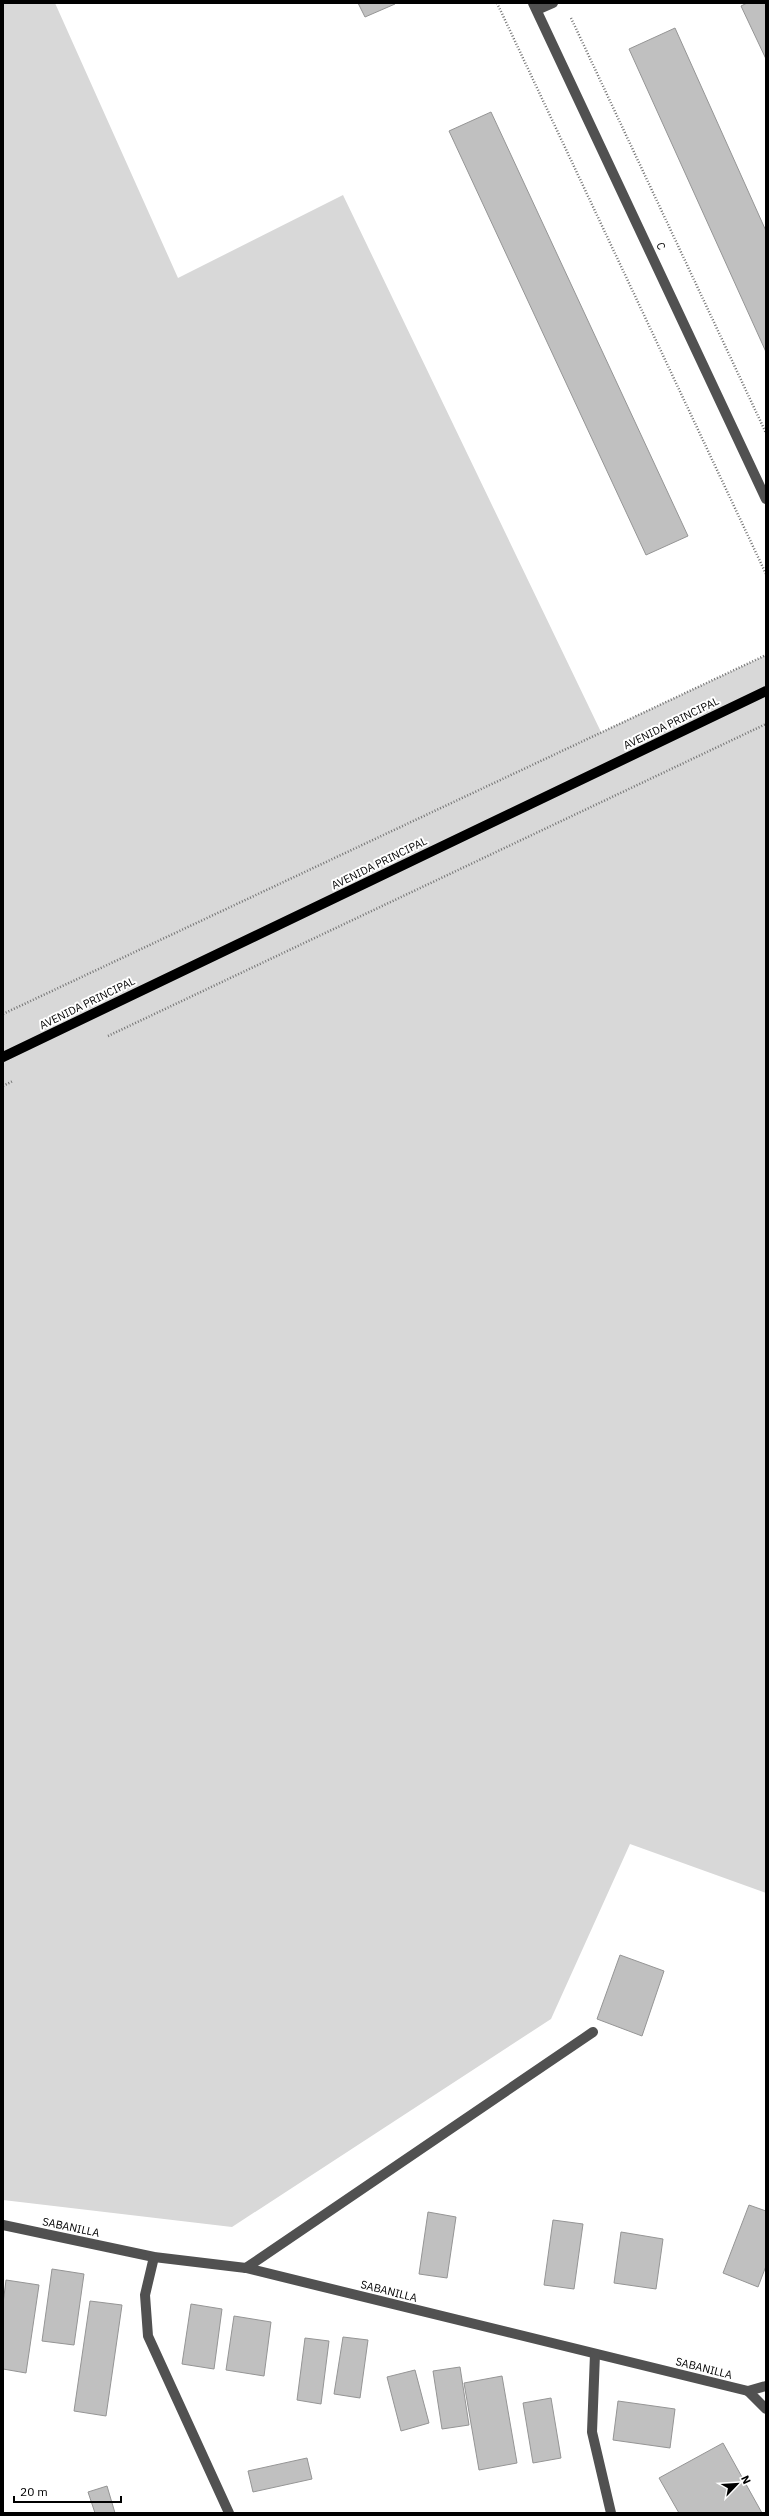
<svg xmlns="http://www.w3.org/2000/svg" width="769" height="2516" font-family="'IBM Plex Sans',sans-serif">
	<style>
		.green { fill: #d8d8d8 }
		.building { fill: #c0c0c0; stroke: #959595 }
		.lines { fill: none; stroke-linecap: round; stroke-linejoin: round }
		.major-casing { stroke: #dbdbdb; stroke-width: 11 }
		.path { stroke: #737373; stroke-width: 2.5; stroke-dasharray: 1 2; stroke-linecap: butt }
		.minor { stroke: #515151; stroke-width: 10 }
		.major { stroke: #000; stroke-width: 10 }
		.labels { text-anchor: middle; stroke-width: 4; stroke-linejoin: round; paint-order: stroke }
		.street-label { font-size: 11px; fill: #000; stroke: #fff }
	</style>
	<rect width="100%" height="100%" fill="#fff"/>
	<path class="green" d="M3 3H55L178 278 343 195 601 732 766 655V1893L630 1844 551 2019 232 2227 3 2200Z"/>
	<g class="building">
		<path d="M358 3H394L395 4 365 17Z"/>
		<path d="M747 3H766V59L741 6Z"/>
		<path d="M675 28 766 231V352L629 49Z"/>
		<path d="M491 112 688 536 646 555 449 131Z"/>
		<path d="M620 1955 664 1971 642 2036 597 2019Z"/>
		<path d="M749 2205 766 2211V2266L758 2287 723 2273Z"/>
		<path d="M428 2212 456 2217 447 2278 419 2274Z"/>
		<path d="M553 2220 583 2224 574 2289 544 2285Z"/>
		<path d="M621 2232 663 2239 656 2289 614 2283Z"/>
		<path d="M52 2269 84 2274 74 2345 42 2341Z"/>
		<path d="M6 2280 39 2285 26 2373 3 2369V2304Z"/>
		<path d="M90 2301 122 2305 106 2416 74 2411Z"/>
		<path d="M191 2304 222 2309 214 2369 182 2364Z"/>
		<path d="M234 2316 271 2322 264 2376 226 2370Z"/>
		<path d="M343 2337 368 2340 360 2398 334 2394Z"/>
		<path d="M305 2338 329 2341 321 2404 297 2400Z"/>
		<path d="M460 2367 469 2425 442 2429 433 2371Z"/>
		<path d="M415 2370 429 2423 401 2431 387 2377Z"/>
		<path d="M502 2376 517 2463 479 2470 464 2383Z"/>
		<path d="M551 2398 561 2458 533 2463 523 2403Z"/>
		<path d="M618 2401 675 2409 670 2448 613 2440Z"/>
		<path d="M723 2443 762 2513H679L659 2478Z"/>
		<path d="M307 2458 312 2479 253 2492 248 2471Z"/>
		<path d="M107 2486 115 2513H95L88 2492Z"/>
	</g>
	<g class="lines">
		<defs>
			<path id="major" d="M3 1057 766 691"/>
		</defs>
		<use href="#major" class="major-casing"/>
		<g class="path">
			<path d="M497 3 766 574"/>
			<path d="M571 18 766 433"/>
			<path d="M3 1014 766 655"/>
			<path d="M108 1036 766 724"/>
			<path d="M3 1086 13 1081"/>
		</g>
		<g class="minor">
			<path d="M533 3 766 499"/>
			<path d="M537 10 553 3"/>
			<path d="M3 2225 154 2257 246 2268 748 2391 766 2386"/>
			<path d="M154 2257 145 2295 148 2336 229 2513"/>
			<path d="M246 2268 593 2032"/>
			<path d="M595 2354 592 2432 611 2513"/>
			<path d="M748 2391 766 2409"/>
		</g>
		<use href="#major" class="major"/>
	</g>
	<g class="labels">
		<g class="street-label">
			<text transform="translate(661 246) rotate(65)" y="4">C</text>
			<text transform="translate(671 723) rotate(-26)" y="4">AVENIDA PRINCIPAL</text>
			<text transform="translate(379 863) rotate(-26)" y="4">AVENIDA PRINCIPAL</text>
			<text transform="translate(87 1003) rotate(-26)" y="4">AVENIDA PRINCIPAL</text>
			<text transform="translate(71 2227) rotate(12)" y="4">SABANILLA</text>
			<text transform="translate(389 2291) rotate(14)" y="4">SABANILLA</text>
			<text transform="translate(704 2368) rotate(14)" y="4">SABANILLA</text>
		</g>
	</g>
	<rect width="769" height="2516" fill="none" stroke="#000000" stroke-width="8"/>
	<g transform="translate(737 2484) rotate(65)" stroke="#ffffff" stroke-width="3" paint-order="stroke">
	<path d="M0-3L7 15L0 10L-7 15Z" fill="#000000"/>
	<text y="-6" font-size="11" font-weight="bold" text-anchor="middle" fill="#000000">N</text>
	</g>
	<path d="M14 2496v6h107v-6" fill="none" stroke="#000000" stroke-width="2"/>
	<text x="20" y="2496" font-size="12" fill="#000000" stroke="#ffffff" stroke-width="3" paint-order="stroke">20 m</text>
</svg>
